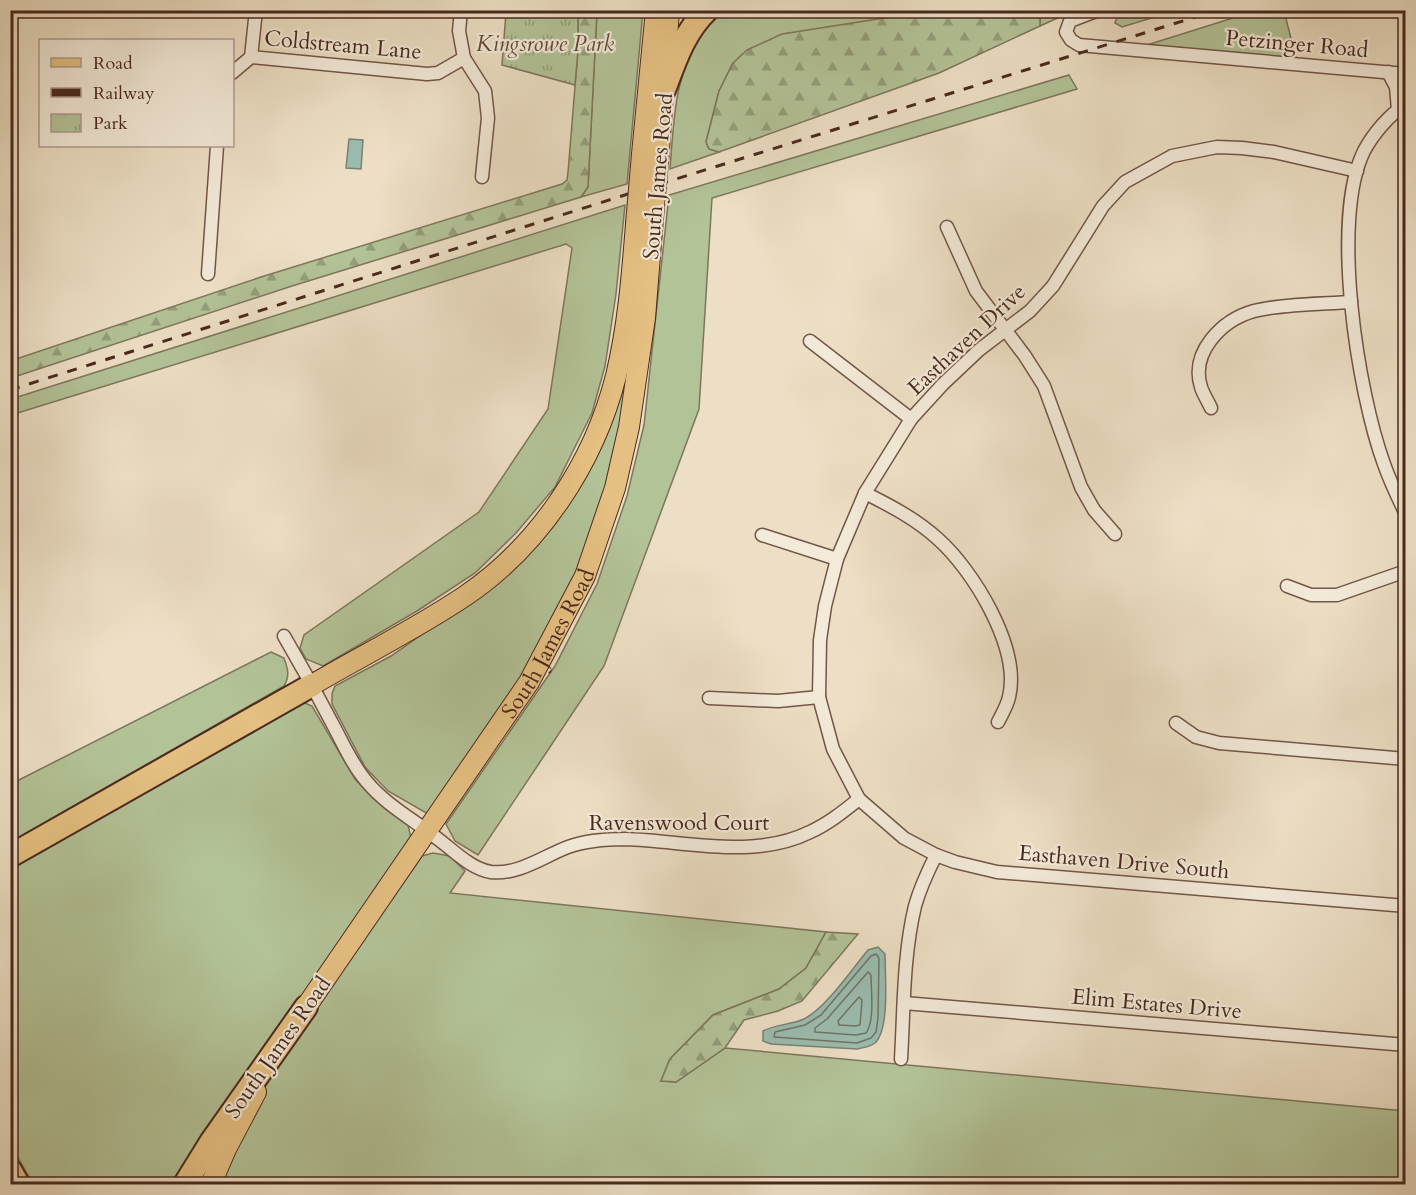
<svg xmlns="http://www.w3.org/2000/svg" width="1416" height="1195" font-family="Cardo,serif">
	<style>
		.green { fill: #b3c398; stroke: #7e765b; stroke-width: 1.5 }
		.forest { fill: url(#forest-firs); stroke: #7e765b; stroke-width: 1.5 }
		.park { fill: url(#park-tufts); stroke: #7e765b; stroke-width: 1.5 }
		.water { fill: #9abdb0; stroke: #7a8276; stroke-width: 1.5 }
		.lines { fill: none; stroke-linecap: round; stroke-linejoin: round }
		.shore { stroke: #727367; stroke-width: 1.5 }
		.minor-casing { stroke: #725648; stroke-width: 15 }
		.primary-casing { stroke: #49291e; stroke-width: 22 }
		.motorway-casing { stroke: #49291e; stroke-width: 26 }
		.minor { stroke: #f3ead9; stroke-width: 12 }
		.primary { stroke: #e6c082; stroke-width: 20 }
		.motorway { stroke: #e6c082; stroke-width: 22 }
		.rail { stroke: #49291e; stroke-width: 3; stroke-dasharray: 10 10; stroke-linecap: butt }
		.primary-bridge-casing { stroke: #49291e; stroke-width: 22; stroke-linecap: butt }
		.primary-bridge { stroke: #e6c082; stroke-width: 20 }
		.labels { text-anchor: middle; stroke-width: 4.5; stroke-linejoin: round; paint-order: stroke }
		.park-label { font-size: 22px; font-style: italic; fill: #5e4836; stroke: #f3ead9 }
		.street-label { font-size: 22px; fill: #49291e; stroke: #f3ead9 }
	</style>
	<defs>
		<pattern id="forest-firs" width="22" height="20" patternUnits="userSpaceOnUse" patternTransform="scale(1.5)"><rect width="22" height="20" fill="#b3c398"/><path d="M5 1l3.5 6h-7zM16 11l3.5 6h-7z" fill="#949e7b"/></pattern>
		<pattern id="park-tufts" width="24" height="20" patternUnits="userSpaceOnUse" patternTransform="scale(1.5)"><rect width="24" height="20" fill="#b3c398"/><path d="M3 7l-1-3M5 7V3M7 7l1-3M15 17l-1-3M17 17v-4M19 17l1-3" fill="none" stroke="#949e7b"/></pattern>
	</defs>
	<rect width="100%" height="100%" fill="#eddfc5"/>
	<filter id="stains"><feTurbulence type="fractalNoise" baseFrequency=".00333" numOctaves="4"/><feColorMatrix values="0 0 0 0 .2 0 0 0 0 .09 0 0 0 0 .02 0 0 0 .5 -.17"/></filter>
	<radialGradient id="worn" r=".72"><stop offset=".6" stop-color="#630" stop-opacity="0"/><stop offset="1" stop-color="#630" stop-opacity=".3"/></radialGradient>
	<g class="green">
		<path d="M1132 10H1175V11L1122 27 1115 23 1118 15Z"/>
		<path d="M597 11H643L627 184 581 197 588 187Z"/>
		<path d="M719 11H922L733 63 719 91 706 142 709 149 719 152 670 169C674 120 674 75 702 32 707 24 712 17 719 11Z"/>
		<path d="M975 11V10L1073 11 1040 26V19L1034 15 980 14Z"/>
		<path d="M1255 11H1297L1285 15 1296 58 1147 45Z"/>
		<path d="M1069 75 1077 89 712 198 699 409 604 666 478 855 455 841 446 824 555 666 597 584 627 496 644 425 669 195Z"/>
		<path d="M625 205 616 294 605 366 592 413 555 487 516 533 475 573 417 611 323 666 306 659 300 648 304 635 479 512 548 409 572 248 566 244 11 415V399Z"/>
		<path d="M625 368H630C622 416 615 465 601 511 568 620 493 721 428 814L388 791 365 767 332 704V694L335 686 391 656 457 610 520 560 556 523 588 467Z"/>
		<path d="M271 652 284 658C288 669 290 676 284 686L63 812 11 844V784Z"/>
		<path d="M305 703 312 706 355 779 373 798 408 825 411 838 208 1132 177 1184H33L11 1145 10 863 296 705Z"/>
		<path d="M433 853 450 856 465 871 450 893 826 932 806 968 779 989 713 1015 670 1059 661 1081 676 1082 725 1048 1405 1111V1184H216C233 1147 251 1110 272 1074 317 999 372 928 422 856Z"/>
	</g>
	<g class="forest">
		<path d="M922 10H975L980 14 1034 15 1040 19V26L939 73 719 152 709 149 706 142 719 91 733 63 747 50 782 34 910 14Z"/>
		<path d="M578 11H597L588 187 581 197 292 286 11 378 10 361 261 277 562 184 567 180 568 172 578 50Z"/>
		<path d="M826 932 858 934 802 1001 778 1011 744 1020 725 1048 676 1082 661 1081 670 1059 713 1015 779 989 806 968Z"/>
	</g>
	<path class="park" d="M510 10 578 11V50L575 85 502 65 506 12Z"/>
	<g class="water">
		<path d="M349 139 363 140 361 169 346 168Z"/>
		<path d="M878 947 885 954C885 975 890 1029 875 1043 870 1047 863 1048 857 1049L771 1044 763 1041V1031C776 1024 791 1025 804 1019 826 1008 852 969 868 950Z"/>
	</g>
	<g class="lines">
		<g class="shore">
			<path d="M876 954 879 958 878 1018 876 1032 871 1038 857 1043 774 1037 775 1032 805 1025 821 1015 871 956Z"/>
			<path d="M868 972 871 975C871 990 875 1021 866 1033L856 1035 815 1032V1028L827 1019Z"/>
			<path d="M859 997 862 1000 860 1025 855 1026 839 1025 838 1021Z"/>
		</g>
		<defs>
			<g id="minor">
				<path d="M461 10 459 31 464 58 485 91 488 118 482 177"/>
				<path d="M1099 10 1070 21 1066 32 1071 40 1079 45 1406 74"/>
				<path d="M251 57 427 74 438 73 464 58"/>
				<path d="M1388 72 1396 87 1398 110"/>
				<path d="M232 73 251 57 256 10"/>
				<path d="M1406 104C1389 115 1373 134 1364 151 1330 220 1358 393 1384 464 1390 481 1398 498 1406 514"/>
				<path d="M1357 171 1274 152 1242 148 1217 147 1172 156 1125 182 1103 206 1053 286 1030 311 979 350 943 384 911 419 865 493 837 559 825 606 820 640 819 697 833 749 859 799 904 838 936 855 955 862 997 872 1406 906"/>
				<path d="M947 227 976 291 1025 356 1044 386 1081 487 1094 510 1115 534"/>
				<path d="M208 274 217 146"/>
				<path d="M810 341 911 419"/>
				<path d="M1211 408C1208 401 1203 394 1201 387 1190 352 1222 320 1254 311 1282 304 1322 304 1351 302"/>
				<path d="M865 493C891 506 916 519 938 539 973 570 1021 648 1009 697 1007 706 1002 714 998 722"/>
				<path d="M762 535 837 559"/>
				<path d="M1287 586 1311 595H1337L1406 571"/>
				<path d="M284 636C301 665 317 694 332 723 343 743 352 765 367 782 386 805 414 820 438 839 453 850 471 869 491 872 519 875 544 856 568 847 587 840 607 839 626 839 687 841 753 860 810 832 828 824 844 811 859 799"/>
				<path d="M709 698 778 701 819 697"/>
				<path d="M1176 723 1196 737 1219 743 1406 759"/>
				<path d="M904 1003 1406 1045"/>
				<path d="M901 1059C904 1009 903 956 915 906 920 888 928 871 936 855"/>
			</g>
			<g id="primary">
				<path d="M659 150 669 10"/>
				<path d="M642 154 656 10"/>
				<path d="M312 685C363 655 416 629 465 596 539 546 594 463 616 376 628 326 632 275 636 224"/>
				<path id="s1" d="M297 1020 529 682 585 576 615 488 629 427 645 318 653 218"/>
				<path d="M211 1184 226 1149 256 1092"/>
			</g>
			<g id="motorway">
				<path d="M664 90C675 61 684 32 707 10"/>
				<path d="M10 856 312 685"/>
				<path d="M10 1170 18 1184"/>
				<path d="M185 1184 211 1142 306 1007"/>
			</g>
		</defs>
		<use href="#minor" class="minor-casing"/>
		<use href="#primary" class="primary-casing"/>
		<use href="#motorway" class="motorway-casing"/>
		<use href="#minor" class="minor"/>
		<use href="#primary" class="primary"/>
		<use href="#motorway" class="motorway"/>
		<path class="rail" d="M10 390 628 194 1218 10"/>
		<defs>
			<g id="primary-bridge">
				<path d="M653 218 659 150"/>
				<path d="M636 224 642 154"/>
			</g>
		</defs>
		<use href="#primary-bridge" class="primary-bridge-casing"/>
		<use href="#primary-bridge" class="primary-bridge"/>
	</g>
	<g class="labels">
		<g class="park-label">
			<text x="545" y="51">Kingsrowe Park</text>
		</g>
		<g class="street-label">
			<text transform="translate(1297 43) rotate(5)" y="8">Petzinger Road</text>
			<text transform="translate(343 44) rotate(5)" y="8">Coldstream Lane</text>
			<text transform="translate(657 176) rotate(-85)" y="8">South James Road</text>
			<text transform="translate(966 339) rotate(-43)" y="8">Easthaven Drive</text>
			<text dy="8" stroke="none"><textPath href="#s1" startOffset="453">South James Road</textPath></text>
			<text x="679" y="830">Ravenswood Court</text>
			<text transform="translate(1124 861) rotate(5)" y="8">Easthaven Drive South</text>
			<text transform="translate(1157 1003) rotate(5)" y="8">Elim Estates Drive</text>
			<text transform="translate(277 1047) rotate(-55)" y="8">South James Road</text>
		</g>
	</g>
	<rect width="1416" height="1195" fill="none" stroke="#eddfc5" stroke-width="36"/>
	<rect x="12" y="12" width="1392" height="1171" fill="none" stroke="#49291e" stroke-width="3"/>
	<rect x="18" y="18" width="1380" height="1159" fill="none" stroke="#49291e" stroke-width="1.5"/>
	<rect x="39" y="39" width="195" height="108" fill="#f3ead9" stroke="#af9d8e" stroke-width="1.5"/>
	<rect x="51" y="58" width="30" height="9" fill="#e6c082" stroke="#af9d8e" stroke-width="1.5"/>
	<text x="93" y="69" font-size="18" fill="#49291e">Road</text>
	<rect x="51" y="88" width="30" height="9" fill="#49291e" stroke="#af9d8e" stroke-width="1.5"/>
	<text x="93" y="99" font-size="18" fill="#49291e">Railway</text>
	<rect x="51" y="114" width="30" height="18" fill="url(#park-tufts)" stroke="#af9d8e" stroke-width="1.5"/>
	<text x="93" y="129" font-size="18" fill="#49291e">Park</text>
	<rect width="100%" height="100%" filter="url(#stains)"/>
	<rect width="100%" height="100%" fill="url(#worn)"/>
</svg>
